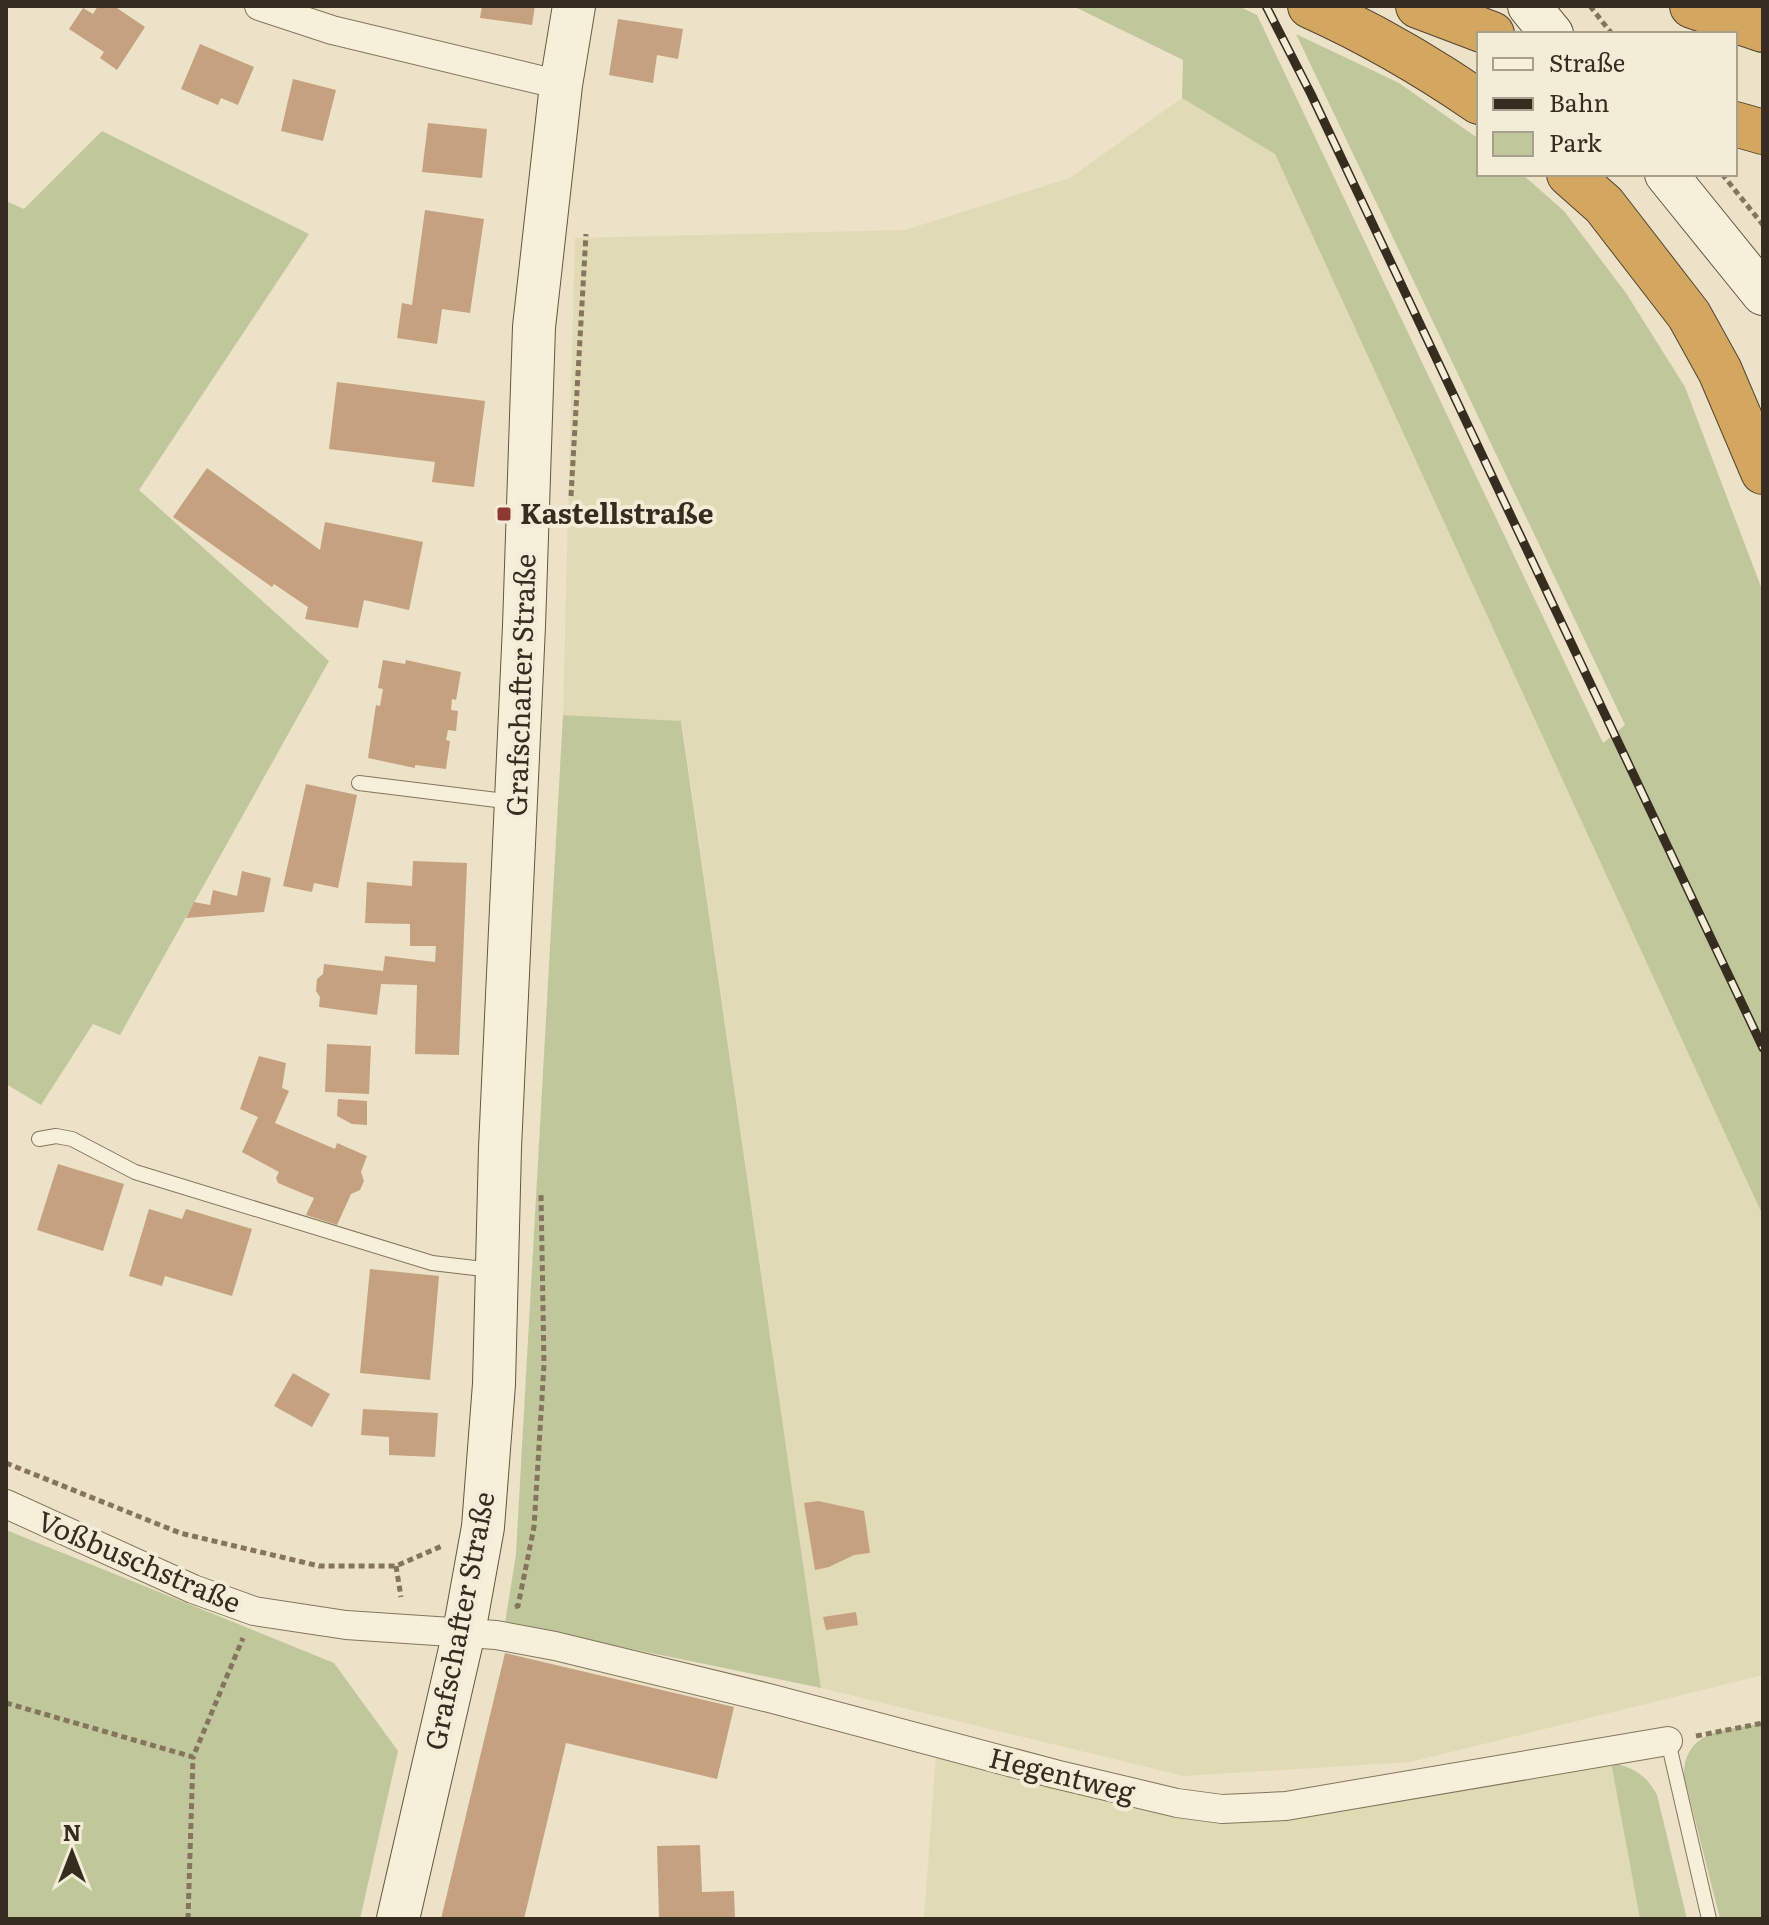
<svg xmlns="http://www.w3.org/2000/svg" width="1769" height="1925" font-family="Literata,serif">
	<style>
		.farmland { fill: #e0dbb5 }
		.green { fill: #c0c89b }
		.building { fill: #c6a180 }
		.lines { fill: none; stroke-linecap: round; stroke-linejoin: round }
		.lane-casing { stroke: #85755e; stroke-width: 16 }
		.street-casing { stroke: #85755e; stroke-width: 30 }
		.secondary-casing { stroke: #675641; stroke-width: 44 }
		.highway-casing { stroke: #534331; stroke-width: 46 }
		.path { stroke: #85755e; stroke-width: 5; stroke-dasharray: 6 4; stroke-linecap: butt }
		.lane { stroke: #f6efd9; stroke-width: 14 }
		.street { stroke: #f6efd9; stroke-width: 28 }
		.secondary { stroke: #f6efd9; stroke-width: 42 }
		.highway { stroke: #d3a75f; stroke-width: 44 }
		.rail-casing { stroke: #372c20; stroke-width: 9 }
		.rail { stroke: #f3ecd6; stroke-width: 6; stroke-dasharray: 18; stroke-linecap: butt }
		.poi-dot { fill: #8f3732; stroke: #f3ecd6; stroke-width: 3 }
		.labels { text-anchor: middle; stroke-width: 8; stroke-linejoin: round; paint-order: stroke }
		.poi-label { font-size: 28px; font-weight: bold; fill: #372c20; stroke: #f3ecd6; text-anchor: start }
		.street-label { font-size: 28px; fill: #372c20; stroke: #f3ecd6 }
	</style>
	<rect width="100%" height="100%" fill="#ebe2c7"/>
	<g class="farmland">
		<path d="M1182 98 1275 154 1763 1216V1675L1410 1762 1184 1776 821 1688 682 722 563 715 575 238 905 230 1070 178Z"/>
		<path d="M936 1755 1121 1806 1190 1820 1259 1819 1611 1762 1640 1919H924Z"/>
	</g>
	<g class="green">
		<path d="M1073 6H1238L1257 15 1603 743 1625 725 1296 34 1399 83 1479 139V174H1522L1564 211 1626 293 1685 387 1763 592V1216L1275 154 1182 98 1183 60Z"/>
		<path d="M102 131 309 234 139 490 329 661 120 1035 93 1024 41 1105 6 1084V201L24 209Z"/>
		<path d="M563 715 681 721 821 1688 505 1623 516 1554Z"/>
		<path d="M6 1530 334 1663 398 1751 360 1919H6Z"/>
		<path d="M1763 1723V1919H1720L1684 1776C1684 1729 1727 1730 1763 1723Z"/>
		<path d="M1611 1762C1633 1768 1646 1774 1657 1795L1687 1919H1640Z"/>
	</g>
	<g class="building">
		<path d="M98 6H114L145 27 117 70 100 58 104 52 69 29 83 8 93 14Z"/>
		<path d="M482 6H535L532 25 480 18Z"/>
		<path d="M618 19 683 29 678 59 657 55 653 83 609 75Z"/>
		<path d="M200 44 254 67 238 105 221 98 218 105 181 89Z"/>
		<path d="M293 79 336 90 323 141 281 131Z"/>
		<path d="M428 123 487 129 482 178 422 172Z"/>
		<path d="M425 210 484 219 470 313 442 309 437 344 397 338 402 303 412 305Z"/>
		<path d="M337 382 485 401 474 487 432 482 435 462 329 449Z"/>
		<path d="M207 468 320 550 325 522 423 542 409 610 364 600 358 628 305 619 308 607 274 584 272 587 173 517Z"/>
		<path d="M383 660 405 664 406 660 461 672 456 700 452 699 451 710 458 711 456 731 448 730 446 740 450 741 446 769 415 765V768L368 758 376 705 380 706 383 689 378 688Z"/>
		<path d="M306 784 357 795 338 888 314 883 312 892 283 886Z"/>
		<path d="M413 861 467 863 459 1055 415 1054 417 985 381 984 377 1015 319 1007 320 997 316 991 317 979 323 974 324 964 383 971 385 956 435 962 436 946H410V924L365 923 367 882 412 886Z"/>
		<path d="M242 871 271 878 264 912 186 918 194 902 210 905 213 890 237 896Z"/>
		<path d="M327 1044 371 1046 369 1094 325 1092Z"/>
		<path d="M259 1056 286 1063 282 1088 289 1091 275 1123 335 1149 337 1143 367 1156 361 1172 364 1181 360 1190 351 1194 337 1225 306 1215 314 1198 278 1183 276 1178 279 1172 242 1152 258 1117 240 1109Z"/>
		<path d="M338 1099 367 1101V1125L352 1124 337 1116Z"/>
		<path d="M58 1164 124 1184 103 1251 37 1230Z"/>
		<path d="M149 1209 182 1219 186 1209 252 1229 232 1296 165 1276 162 1286 129 1276Z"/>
		<path d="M370 1269 439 1276 430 1380 360 1373Z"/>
		<path d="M293 1373 330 1394 312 1427 274 1406Z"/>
		<path d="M363 1409 438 1413 435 1457 389 1455V1437L361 1435Z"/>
		<path d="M818 1501 864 1511 870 1553 854 1555 829 1567 815 1570 804 1503Z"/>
		<path d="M856 1612 858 1625 826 1630 823 1617Z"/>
		<path d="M505 1653 734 1707 717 1779 566 1743 524 1919H441Z"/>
		<path d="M700 1845 702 1892 734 1891 735 1919H659L657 1846Z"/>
	</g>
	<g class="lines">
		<defs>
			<g id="lane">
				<path d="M359 783 513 802"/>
				<path d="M39 1139 56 1136 72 1139 135 1172 432 1263 492 1270"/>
				<path d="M1668 1741 1709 1919"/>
			</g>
			<g id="street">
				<path d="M259 6 332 30 561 85"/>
				<path d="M6 1504 193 1589 254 1611 346 1625 496 1635 555 1646 769 1698 1055 1774 1177 1803 1222 1809 1286 1806 1668 1741"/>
			</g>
			<g id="secondary">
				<path d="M1529 6 1552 34"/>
				<path d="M1666 174 1763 294"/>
				<path d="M398 1919 464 1632 483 1527 494 1384 500 1148 524 626 534 327 561 85 574 6"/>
			</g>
			<g id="highway">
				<path d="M1310 6C1370 33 1425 65 1479 102"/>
				<path d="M1418 6 1492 34"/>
				<path d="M1692 6 1763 30"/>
				<path d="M1735 124 1763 132"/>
				<path d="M1569 174 1604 205 1689 315 1720 371 1763 472"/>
			</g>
		</defs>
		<use href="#lane" class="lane-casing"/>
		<use href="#street" class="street-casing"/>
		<use href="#secondary" class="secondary-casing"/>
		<use href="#highway" class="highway-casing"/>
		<g class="path">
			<path d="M1590 6 1612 34"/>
			<path d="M1722 174 1763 225"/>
			<path d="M571 496 586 234"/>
			<path d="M6 1463 180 1533 319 1566H396L442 1546"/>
			<path d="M396 1566 401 1597"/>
			<path d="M515 1607 518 1606 534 1527 544 1365 541 1193"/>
			<path d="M6 1703 193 1757 243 1638"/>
			<path d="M1696 1736 1763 1723"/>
			<path d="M188 1919 193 1757"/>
		</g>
		<use href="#lane" class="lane"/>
		<use href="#street" class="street"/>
		<use href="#secondary" class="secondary"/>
		<use href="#highway" class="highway"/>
		<defs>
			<path id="rail" d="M1266 6 1311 94 1763 1048"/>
		</defs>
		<use href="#rail" class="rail-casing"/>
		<use href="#rail" class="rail"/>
	</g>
	<rect class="poi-dot" x="496" y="506" width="16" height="16" rx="4"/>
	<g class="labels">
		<g class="poi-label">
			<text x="520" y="524">Kastellstraße</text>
		</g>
		<g class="street-label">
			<text transform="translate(521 685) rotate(-88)" y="10">Grafschafter Straße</text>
			<text transform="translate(139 1562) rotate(23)" y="10">Voßbuschstraße</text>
			<text transform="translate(460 1621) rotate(-79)" y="10">Grafschafter Straße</text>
			<text transform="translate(1062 1775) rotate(14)" y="10">Hegentweg</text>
		</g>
	</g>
	<rect width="1769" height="1925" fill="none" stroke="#372c20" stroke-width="16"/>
	<rect x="1477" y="32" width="260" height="144" fill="#f3ecd6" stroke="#a89f8d" stroke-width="2"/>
	<rect x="1493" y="58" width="40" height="12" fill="#f6efd9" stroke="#a89f8d" stroke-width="2"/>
	<text x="1549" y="72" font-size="24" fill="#372c20">Straße</text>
	<rect x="1493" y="98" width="40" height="12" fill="#372c20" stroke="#a89f8d" stroke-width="2"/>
	<text x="1549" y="112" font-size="24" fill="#372c20">Bahn</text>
	<rect x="1493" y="132" width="40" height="24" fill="#c0c89b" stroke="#a89f8d" stroke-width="2"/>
	<text x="1549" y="152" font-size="24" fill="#372c20">Park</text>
	<g transform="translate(72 1853)" stroke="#f3ecd6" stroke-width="6" paint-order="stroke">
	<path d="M0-6L14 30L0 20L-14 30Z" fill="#372c20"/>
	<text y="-12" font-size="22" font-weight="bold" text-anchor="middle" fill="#372c20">N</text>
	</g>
</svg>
